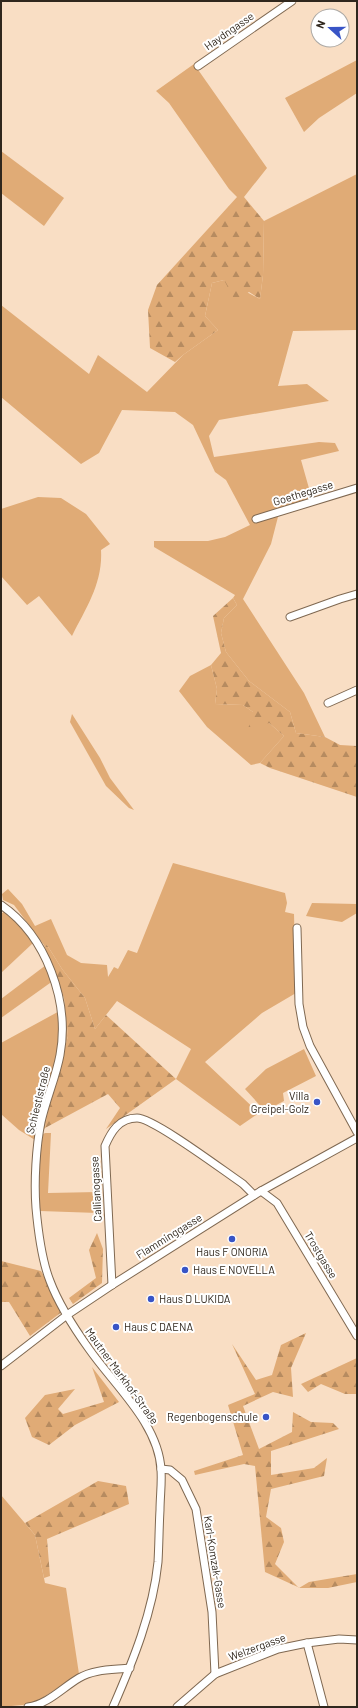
<svg xmlns="http://www.w3.org/2000/svg" width="358" height="1708" font-family="Barlow,sans-serif">
	<style>
		.green { fill: #e0ab76 }
		.forest { fill: url(#forest-firs) }
		.lines { fill: none; stroke-linecap: round; stroke-linejoin: round }
		.street-casing { stroke: #7f6851; stroke-width: 9 }
		.street { stroke: #fff; stroke-width: 7 }
		.poi-dot { fill: #3854c6; stroke: #fff; stroke-width: 1.5 }
		.labels { text-anchor: middle; stroke-width: 4; stroke-linejoin: round; paint-order: stroke }
		.street-label { font-size: 11px; fill: #30271d; stroke: #fff }
		.poi-label { font-size: 11px; fill: #30271d; stroke: #fff; text-anchor: start }
	</style>
	<defs>
		<pattern id="forest-firs" width="22" height="20" patternUnits="userSpaceOnUse"><rect width="22" height="20" fill="#e0ab76"/><path d="M5 1l3.5 6h-7zM16 11l3.5 6h-7z" fill="#b68b60"/></pattern>
	</defs>
	<rect width="100%" height="100%" fill="#f9dec4"/>
	<g class="green">
		<path d="M357 60V93L319 118 304 132 285 98Z"/>
		<path d="M194 64 267 168 244 197H237L229 189 169 103 156 91Z"/>
		<path d="M1 151 64 198 44 226 1 193Z"/>
		<path d="M357 174V330L293 331 278 386 307 384 329 401 219 420 209 436 214 457 319 442 335 443 339 451 301 460 312 499 280 509 271 544 243 599 304 693 325 737 296 733 290 712 249 681 226 652 221 633 224 618 237 605 233 598 235 595 154 547V541H208L225 537 250 525 226 480 215 472 193 425 175 412 122 410 99 453 81 464 1 397V305L89 374 98 355 147 392 183 355 218 330 205 316 212 283 224 280 260 299 263 275 264 221Z"/>
		<path d="M38 497 61 498 86 514 110 544 101 550C103 583 86 608 72 636L39 596 27 605 1 576V509Z"/>
		<path d="M211 665 217 689 215 704 243 705 269 723 284 736 260 763 251 765 207 727 179 691 190 676Z"/>
		<path d="M72 714 100 758 110 778 134 810 129 808 106 786 70 722Z"/>
		<path d="M173 863 285 893 287 903 285 912 294 914 296 993 262 1013 205 1062 259 1113 240 1126 176 1079 191 1049 117 1001 95 1029 85 998 62 969 47 945H44L14 905 3 900 2 894 8 889 22 904 35 926 51 919 67 955 81 963 107 965 108 977 114 967 118 969 128 950 137 953Z"/>
		<path d="M312 903 357 904V913L342 922 306 916Z"/>
		<path d="M5 911 15 920 33 943 1 973V914Z"/>
		<path d="M50 962 57 978 1 1018V999Z"/>
		<path d="M65 1008 68 1036 48 1110 45 1128 35 1140 19 1130 1 1114V1043Z"/>
		<path d="M304 1049 316 1076 283 1093 284 1101 265 1111 245 1089 266 1069Z"/>
		<path d="M45 1133H51L48 1193 98 1192V1213L40 1211 39 1172 42 1135Z"/>
		<path d="M1 1495 35 1535 45 1583 66 1588 79 1674 33 1704 1 1707Z"/>
	</g>
	<g class="forest">
		<path d="M237 197H244L264 221 263 275 260 299 249 292 235 301 224 280 212 283 205 316 218 330 183 355 175 362 150 348 148 310 157 285Z"/>
		<path d="M233 598 237 605 224 618 221 633 226 652 249 681 290 712 296 733 325 737 340 745 357 746V797L270 768 260 763 284 736 269 723 248 729 253 712 243 705 215 704 217 689 211 665 221 653 213 616Z"/>
		<path d="M44 945H47L62 969 85 998 95 1029 106 1015 176 1079 106 1129 120 1108 108 1094 45 1128 48 1110 68 1036 64 998Z"/>
		<path d="M97 1233 103 1249 102 1283 73 1304 69 1298 96 1278 89 1250Z"/>
		<path d="M1 1261 41 1271 63 1311 30 1336 9 1302H1Z"/>
		<path d="M306 1333 291 1368 293 1397 273 1392 243 1406 259 1449 292 1432 293 1412 311 1422 333 1423 339 1429 271 1451V1475L314 1468 327 1458 324 1476 271 1489 266 1517 281 1528 284 1542 275 1564 299 1588 309 1582 357 1574V1582L328 1588H300L265 1572 255 1466 244 1464 195 1475 194 1471 243 1455 228 1405 255 1394 232 1344 256 1380 272 1375 281 1345Z"/>
		<path d="M357 1358V1394H345L321 1384 308 1392 301 1384Z"/>
		<path d="M92 1367 119 1402 75 1425 49 1445 32 1437 25 1418 45 1395 75 1389 58 1409 63 1414 104 1402Z"/>
		<path d="M98 1481 126 1486 129 1504 47 1539 50 1576 44 1578 35 1535 25 1523Z"/>
	</g>
	<g class="lines">
		<defs>
			<g id="street">
				<path d="M198 66 292 1"/>
				<path d="M256 519 357 488"/>
				<path d="M290 617 340 599 357 594"/>
				<path d="M328 703 357 690"/>
				<path d="M1 905C46 936 70 1001 60 1055 56 1077 46 1099 41 1122 36 1147 34 1182 36 1208 38 1230 42 1261 50 1281 59 1305 74 1328 89 1349 114 1385 159 1424 161 1470 162 1483 160 1497 160 1510 159 1527 159 1545 158 1562 153 1612 133 1661 113 1707"/>
				<path d="M297 928 299 1004 303 1027 310 1046 357 1132"/>
				<path d="M261 1191 277 1203 357 1336"/>
				<path d="M112 1285 105 1146C111 1132 119 1118 137 1118 154 1118 225 1172 243 1184L254 1195"/>
				<path d="M1 1366 67 1315 112 1285 261 1191 357 1138"/>
				<path d="M161 1469 170 1470 182 1480 196 1509 212 1612 215 1674"/>
				<path d="M307 1643 324 1707"/>
				<path d="M28 1707C48 1704 62 1688 79 1678 94 1669 113 1670 130 1668"/>
				<path d="M177 1707 215 1674 278 1649 307 1643 339 1639 357 1640"/>
			</g>
		</defs>
		<use href="#street" class="street-casing"/>
		<use href="#street" class="street"/>
	</g>
	<g class="poi-dot">
		<circle cx="317" cy="1102" r="4"/>
		<circle cx="232" cy="1239" r="4"/>
		<circle cx="185" cy="1270" r="4"/>
		<circle cx="151" cy="1299" r="4"/>
		<circle cx="116" cy="1327" r="4"/>
		<circle cx="266" cy="1417" r="4"/>
	</g>
	<g class="labels">
		<g class="street-label">
			<text transform="translate(229 31) rotate(-35)" y="4">Haydngasse</text>
			<text transform="translate(303 493) rotate(-17)" y="4">Goethegasse</text>
			<text transform="translate(38 1100) rotate(-76)" y="4">Schiestlstraße</text>
			<text transform="translate(96 1189) rotate(-93)" y="4">Callianogasse</text>
			<text transform="translate(169 1236) rotate(-32)" y="4">Flamminggasse</text>
			<text transform="translate(321 1255) rotate(59)" y="4">Trostgasse</text>
			<text transform="translate(122 1376) rotate(54)" y="4">Mautner Markhof-Straße</text>
			<text transform="translate(215 1562) rotate(81)" y="4">Karl-Komzak-Gasse</text>
			<text transform="translate(257 1647) rotate(-20)" y="4">Welzergasse</text>
		</g>
		<g class="poi-label">
			<text x="309" y="1100" text-anchor="end">Villa<tspan x="309" dy="13">Greipel-Golz</tspan></text>
			<text x="232" y="1256" text-anchor="middle">Haus F ONORIA</text>
			<text x="193" y="1274">Haus E NOVELLA</text>
			<text x="159" y="1303">Haus D LUKIDA</text>
			<text x="124" y="1331">Haus C DAENA</text>
			<text x="258" y="1421" text-anchor="end">Regenbogenschule</text>
		</g>
	</g>
	<rect width="358" height="1708" fill="none" stroke="#30271d" stroke-width="4"/>
	<g transform="translate(330 28) rotate(291)"><circle r="19" fill="#ffffff" stroke="#aca9a5"/>
	<path d="M0-3L7 15L0 10L-7 15Z" fill="#3854c6"/>
	<text y="-6" font-size="11" font-weight="bold" text-anchor="middle" fill="#30271d">N</text>
	</g>
</svg>
